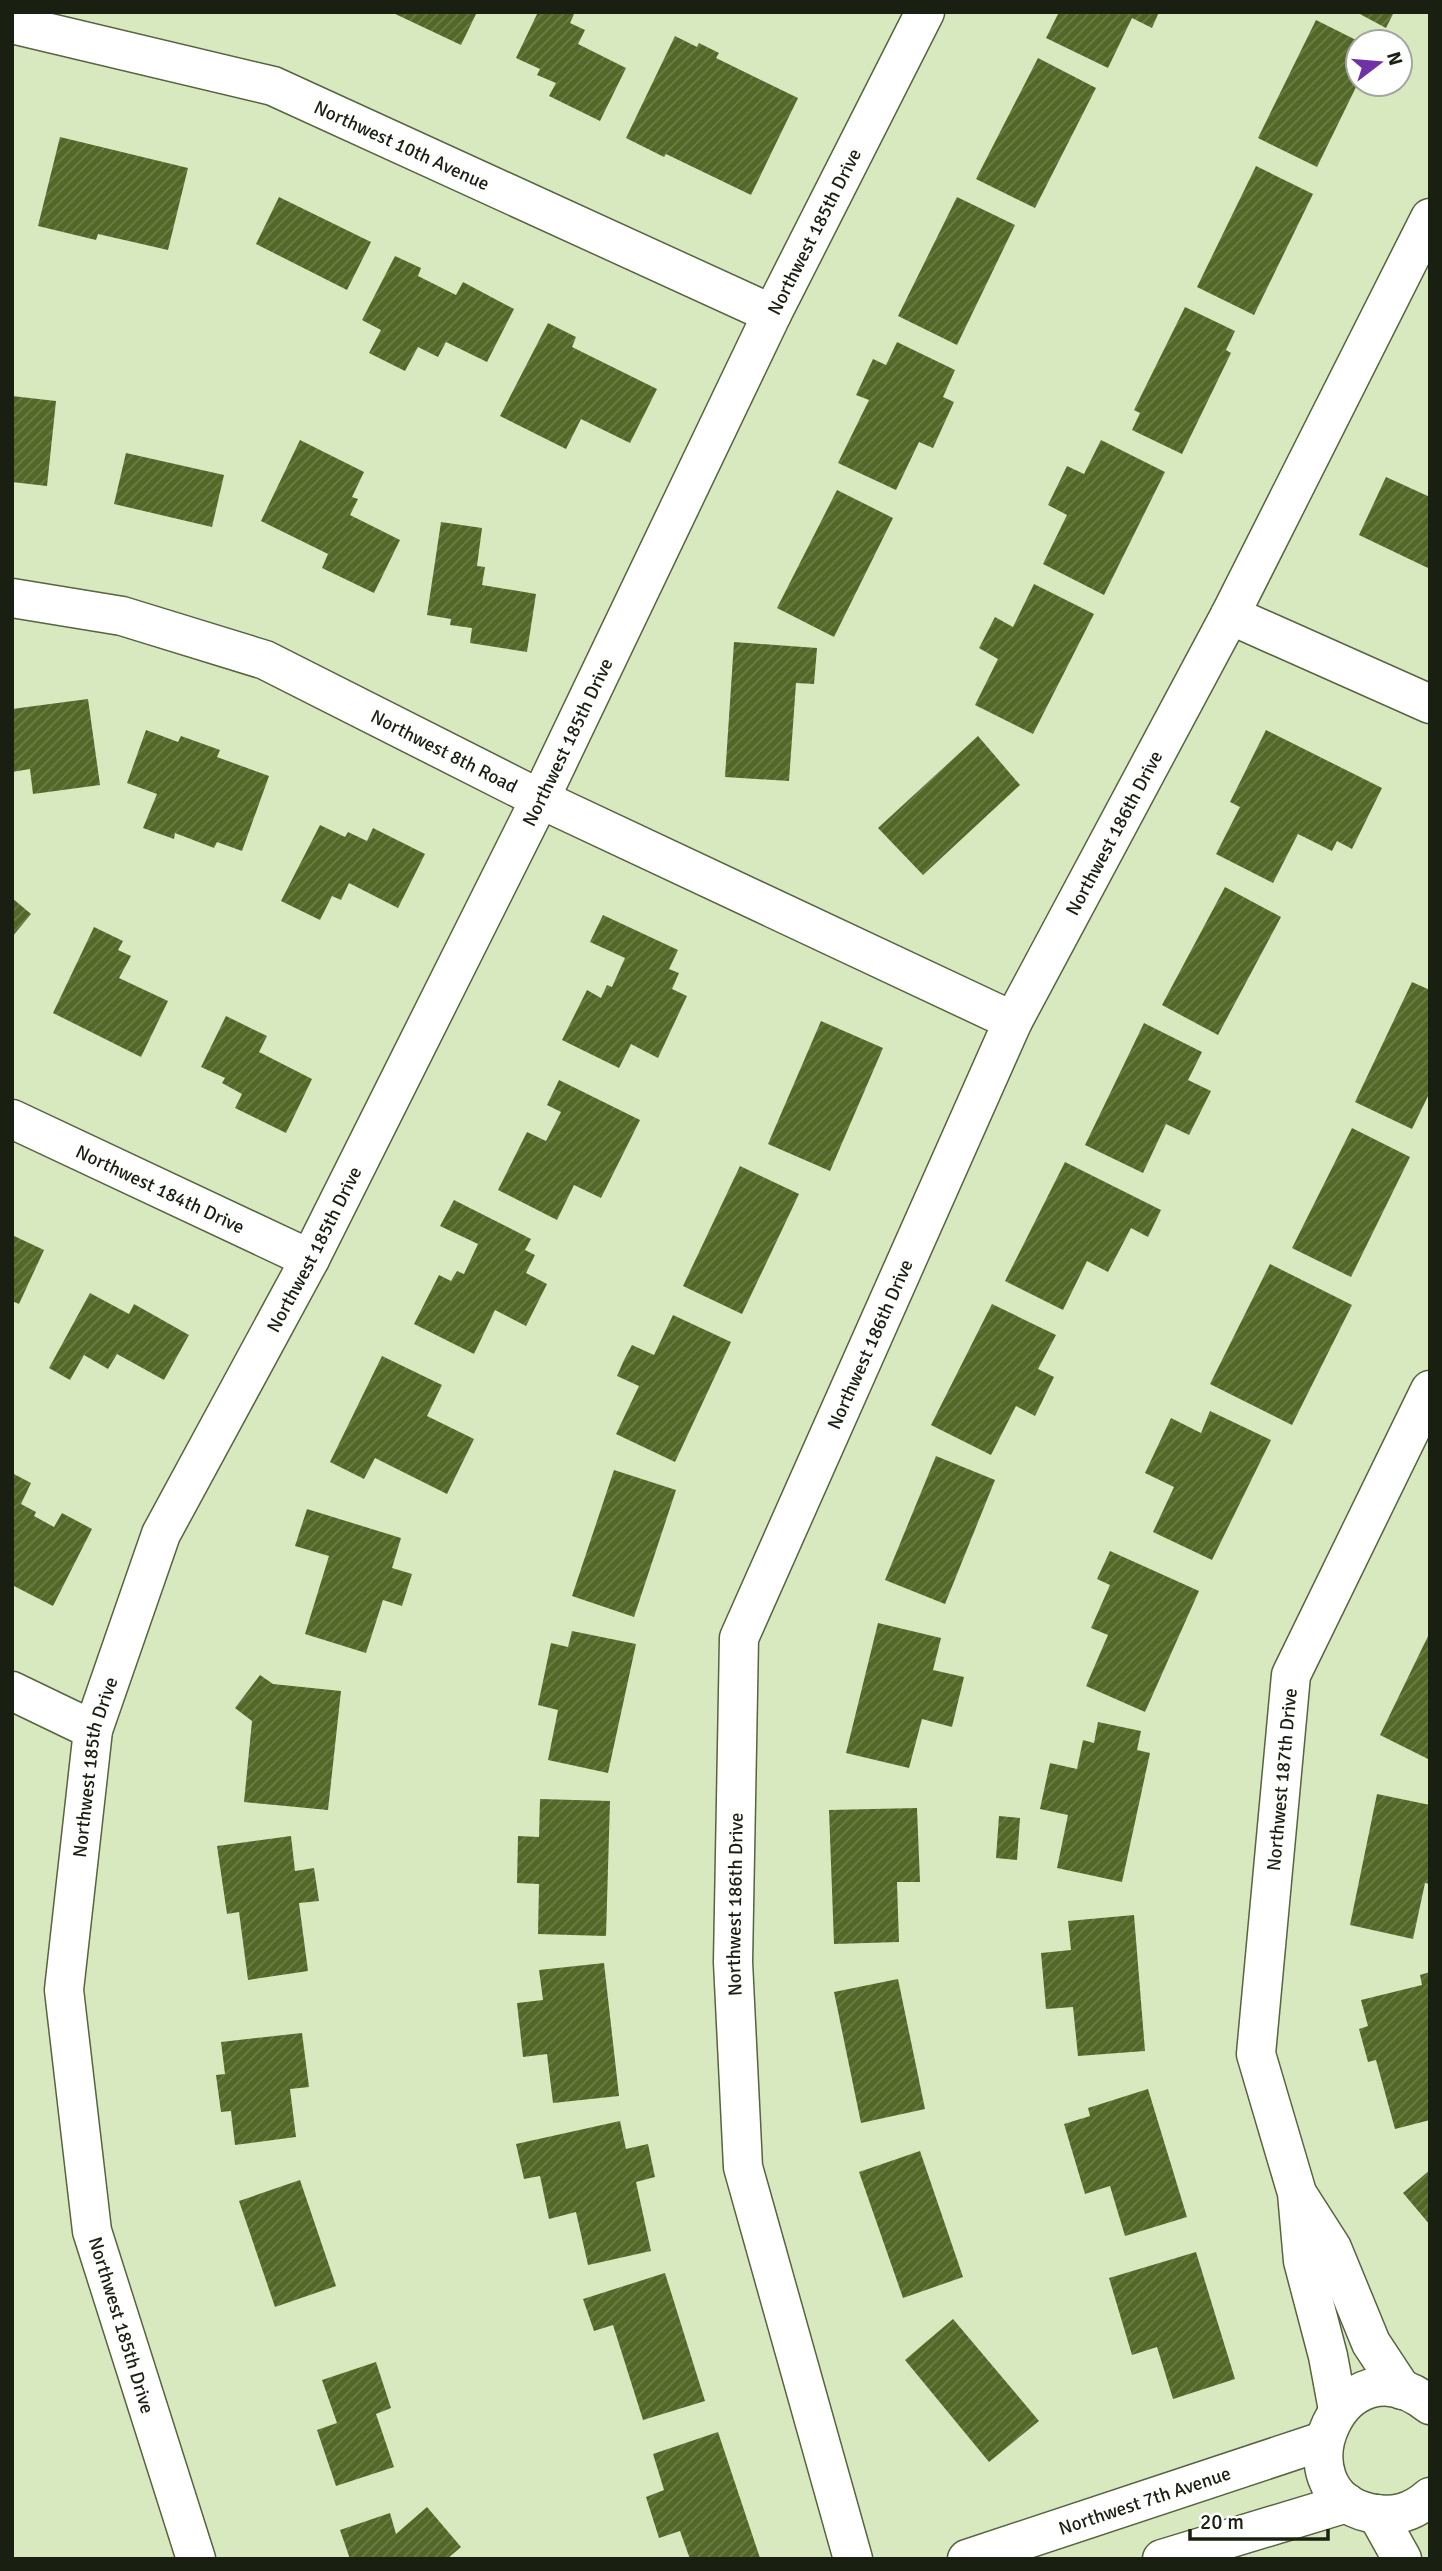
<svg xmlns="http://www.w3.org/2000/svg" width="1442" height="2571" font-family="Signika,sans-serif">
	<style>
		.building { fill: url(#building-hatch) }
		.lines { fill: none; stroke-linecap: round; stroke-linejoin: round }
		.minor-casing { stroke: #56643f; stroke-width: 41 }
		.tertiary-casing { stroke: #56643f; stroke-width: 41 }
		.minor { stroke: #fff; stroke-width: 38 }
		.tertiary { stroke: #fff; stroke-width: 38 }
		.labels { text-anchor: middle; stroke-width: 7; stroke-linejoin: round; paint-order: stroke }
		.street-label { font-size: 19px; fill: #1a2011; stroke: #fff }
	</style>
	<defs>
		<pattern id="building-hatch" width="6" height="6" patternUnits="userSpaceOnUse" patternTransform="scale(1.75)"><rect width="6" height="6" fill="#536827"/><path d="M-1 1l2-2M0 6l6-6M5 7l2-2" fill="none" stroke="#6d7d4b"/></pattern>
	</defs>
	<rect width="100%" height="100%" fill="#d9e9bf"/>
	<g class="building">
		<path d="M391 12H477L461 45Z"/>
		<path d="M538 12H575L570 23 585 30 578 44 626 68 600 121 549 96 556 83 537 75 540 69 516 58Z"/>
		<path d="M1059 12H1159L1152 28 1132 18 1108 68 1046 38Z"/>
		<path d="M1356 12H1394L1386 28Z"/>
		<path d="M1316 20 1358 41V83L1317 167 1258 138Z"/>
		<path d="M675 36 697 47 699 43 719 53 716 58 798 98 751 195 666 154 664 157 626 138Z"/>
		<path d="M1038 58 1096 88 1035 208 976 179Z"/>
		<path d="M60 137 188 168 168 250 98 234 96 240 38 226Z"/>
		<path d="M1256 166 1313 194 1254 315 1197 287Z"/>
		<path d="M279 197 371 242 347 290 256 244Z"/>
		<path d="M957 197 1015 225 957 345 898 316Z"/>
		<path d="M395 256 421 268 418 276 456 295 463 282 514 309 487 362 446 342 438 357 418 347 405 371 369 353 381 330 362 320Z"/>
		<path d="M1185 307 1235 331 1226 350 1231 353 1182 454 1132 430 1140 413 1134 410Z"/>
		<path d="M548 323 576 337 572 347 657 389 630 443 581 419 566 449 500 416Z"/>
		<path d="M897 342 955 370 943 397 954 402 933 448 919 442 896 490 838 463 869 400 856 395 873 359 886 365Z"/>
		<path d="M12 396 56 401 47 486 12 482Z"/>
		<path d="M300 440 364 472 352 497 358 499 350 515 400 540 374 593 322 568 328 554 261 521Z"/>
		<path d="M1101 440 1165 472 1104 595 1043 564 1067 515 1048 505 1067 466 1084 474Z"/>
		<path d="M126 453 224 475 212 527 114 504Z"/>
		<path d="M1386 477 1430 497V569L1359 535Z"/>
		<path d="M837 490 893 518 834 637 777 608Z"/>
		<path d="M441 522 482 528 477 566 485 567 482 585 536 594 527 652 470 643 472 628 450 625 451 619 427 615Z"/>
		<path d="M1034 584 1094 614 1033 734 975 705 998 659 979 648 995 617 1013 627Z"/>
		<path d="M734 642 817 648 814 684 796 683 789 781 725 777Z"/>
		<path d="M88 699 100 785 33 794 30 769 12 772V709Z"/>
		<path d="M146 730 178 742 181 736 220 750 217 757 269 776 242 851 217 842 214 848 175 833 174 839 143 828 157 794 127 783Z"/>
		<path d="M1266 730 1382 788 1352 849 1337 841 1332 851 1298 834 1273 883 1216 854 1240 807 1230 802Z"/>
		<path d="M978 736 1020 785 923 875 878 828Z"/>
		<path d="M320 825 345 837 348 832 367 841 373 828 425 854 398 908 349 883 341 900 332 896 320 920 281 901Z"/>
		<path d="M1225 887 1281 917 1218 1035 1162 1005Z"/>
		<path d="M12 898 31 914 12 937Z"/>
		<path d="M603 915 678 950 669 969 679 973 672 989 687 996 658 1058 631 1044 619 1068 562 1040 587 990 601 998 607 985 612 987 625 958 590 942Z"/>
		<path d="M94 927 123 941 118 950 131 956 119 978 168 1001 141 1057 53 1013Z"/>
		<path d="M1412 982 1430 990V1092L1412 1129 1355 1102Z"/>
		<path d="M226 1016 267 1036 259 1052 312 1079 286 1133 235 1108 242 1094 222 1083 225 1078 201 1067Z"/>
		<path d="M821 1021 883 1048 830 1171 768 1144Z"/>
		<path d="M1144 1023 1202 1052 1188 1080 1211 1091 1189 1135 1166 1124 1143 1173 1085 1145Z"/>
		<path d="M559 1080 640 1120 601 1198 574 1185 557 1220 498 1190 527 1132 546 1141 561 1112 547 1105Z"/>
		<path d="M1352 1128 1410 1157 1351 1277 1292 1248Z"/>
		<path d="M1065 1162 1161 1210 1148 1237 1131 1228 1108 1272 1087 1261 1063 1310 1005 1281Z"/>
		<path d="M740 1166 799 1194 742 1314 683 1286Z"/>
		<path d="M454 1200 531 1239 525 1250 535 1255 526 1273 547 1284 526 1326 495 1310 474 1354 414 1324 439 1275 451 1281 457 1271 464 1274 478 1244 440 1226Z"/>
		<path d="M12 1235 44 1250 19 1304 12 1301Z"/>
		<path d="M1270 1264 1352 1305 1292 1425 1210 1384Z"/>
		<path d="M90 1293 129 1314 134 1304 189 1335 164 1380 117 1354 108 1369 84 1355 70 1380 49 1368Z"/>
		<path d="M992 1304 1056 1335 1038 1369 1054 1377 1035 1416 1016 1406 991 1455 931 1425Z"/>
		<path d="M673 1315 731 1342 675 1462 616 1434 639 1386 617 1376 624 1360 632 1345 654 1355Z"/>
		<path d="M382 1356 442 1385 427 1416 474 1439 447 1494 375 1458 364 1479 330 1462Z"/>
		<path d="M1210 1411 1271 1440 1212 1560 1153 1532 1174 1487 1145 1473 1171 1418 1201 1433Z"/>
		<path d="M936 1456 995 1480 945 1604 885 1580Z"/>
		<path d="M614 1470 676 1490 634 1617 572 1596Z"/>
		<path d="M12 1473 31 1483 21 1504 36 1512 34 1516 54 1527 62 1513 92 1529 53 1606 12 1585Z"/>
		<path d="M307 1509 401 1538 392 1568 412 1574 402 1606 383 1600 366 1653 305 1634 329 1556 295 1546Z"/>
		<path d="M1110 1551 1199 1591 1145 1712 1086 1686 1108 1635 1091 1628 1110 1585 1097 1579Z"/>
		<path d="M878 1623 941 1638 933 1670 964 1677 952 1727 922 1719 909 1768 846 1753Z"/>
		<path d="M572 1631 636 1644 608 1773 548 1760 558 1710 538 1705 551 1643 568 1647Z"/>
		<path d="M1430 1632V1760L1380 1735Z"/>
		<path d="M260 1675 273 1684 341 1691 328 1810 244 1802 252 1721 235 1708Z"/>
		<path d="M1098 1722 1141 1731 1137 1750 1150 1753 1122 1882 1057 1868 1068 1815 1040 1809 1050 1763 1077 1769 1083 1740 1094 1743Z"/>
		<path d="M1377 1794 1430 1805V1884L1425 1883 1413 1939 1350 1925Z"/>
		<path d="M540 1799 610 1801 606 1936 538 1934 539 1884 517 1883 518 1836 539 1837Z"/>
		<path d="M917 1808 920 1882H897L899 1942 834 1944 829 1810Z"/>
		<path d="M999 1816 1020 1818 1017 1860 996 1858Z"/>
		<path d="M291 1836 295 1871 314 1868 319 1901 299 1903 308 1971 248 1980 239 1912 227 1914 217 1846Z"/>
		<path d="M1134 1915 1145 2051 1078 2056 1073 2007 1046 2009 1041 1953 1071 1950 1068 1921Z"/>
		<path d="M604 1963 619 2096 553 2103 547 2054 523 2057 517 2003 543 2000 539 1970Z"/>
		<path d="M1430 1972V2120L1395 2129 1376 2060 1368 2062 1359 2029 1368 2026 1361 2000 1422 1985 1420 1975Z"/>
		<path d="M898 1979 925 2109 861 2123 834 1992Z"/>
		<path d="M302 2033 309 2087 290 2089 296 2137 235 2145 231 2111 221 2112 216 2075 225 2074 221 2042Z"/>
		<path d="M1148 2089 1187 2217 1125 2236 1110 2186 1085 2194 1064 2124 1090 2116 1088 2108Z"/>
		<path d="M620 2121 626 2149 648 2144 655 2177 636 2182 651 2251 588 2265 576 2212 549 2219 540 2176 524 2179 516 2144Z"/>
		<path d="M920 2151 963 2277 903 2298 859 2172Z"/>
		<path d="M1430 2170V2225L1403 2193Z"/>
		<path d="M300 2180 336 2286 275 2307 239 2201Z"/>
		<path d="M1196 2252 1235 2379 1173 2399 1157 2347 1132 2355 1109 2278Z"/>
		<path d="M665 2273 705 2401 643 2420 613 2325 594 2331 583 2299Z"/>
		<path d="M953 2319 1039 2421 989 2462 905 2360Z"/>
		<path d="M376 2362 391 2408 376 2414 394 2467 336 2486 317 2430 337 2423 322 2380Z"/>
		<path d="M718 2432 760 2558 758 2559H690L680 2531 659 2538 646 2497 664 2490 653 2454Z"/>
		<path d="M427 2507 461 2547 447 2559H350L340 2530 390 2513 396 2534Z"/>
	</g>
	<g class="lines">
		<defs>
			<g id="minor">
				<path id="s1" d="M12 24 273 86 772 314"/>
				<path id="s2" d="M12 598 122 616 265 660 540 799 1013 1021"/>
				<path d="M1230 615 1430 704"/>
				<path id="s3" d="M12 1119 310 1259"/>
				<path d="M12 1691 93 1730"/>
				<path d="M1300 2198 1332 2248 1371 2343 1402 2390"/>
				<path id="s4" d="M1338 2410 1328 2356 1303 2261 1297 2193 1256 2054 1291 1675 1430 1390"/>
				<path d="M1377 2514 1402 2559"/>
				<path id="s5" d="M196 2559 92 2231 64 1990 93 1730 161 1534 310 1259 540 799 772 314 925 12"/>
				<path id="s6" d="M853 2559 743 2167 733 1962 739 1638 1013 1021 1230 615 1430 218"/>
			</g>
			<g id="tertiary">
				<path d="M1430 2405C1341 2333 1275 2492 1370 2513 1393 2518 1412 2513 1430 2497"/>
				<path id="s7" d="M967 2559 1323 2441"/>
				<path d="M1162 2559 1347 2503"/>
			</g>
		</defs>
		<use href="#minor" class="minor-casing"/>
		<use href="#tertiary" class="tertiary-casing"/>
		<use href="#minor" class="minor"/>
		<use href="#tertiary" class="tertiary"/>
	</g>
	<g class="labels">
		<g class="street-label">
			<text dy="7" stroke="none"><textPath href="#s1" startOffset="410">Northwest 10th Avenue</textPath></text>
			<text dy="7" stroke="none"><textPath href="#s5" startOffset="2513">Northwest 185th Drive</textPath></text>
			<text dy="7" stroke="none"><textPath href="#s5" startOffset="1946">Northwest 185th Drive</textPath></text>
			<text dy="7" stroke="none"><textPath href="#s2" startOffset="462">Northwest 8th Road</textPath></text>
			<text dy="7" stroke="none"><textPath href="#s6" startOffset="1825">Northwest 186th Drive</textPath></text>
			<text dy="7" stroke="none"><textPath href="#s3" startOffset="164">Northwest 184th Drive</textPath></text>
			<text dy="7" stroke="none"><textPath href="#s5" startOffset="1379">Northwest 185th Drive</textPath></text>
			<text dy="7" stroke="none"><textPath href="#s6" startOffset="1258">Northwest 186th Drive</textPath></text>
			<text dy="7" stroke="none"><textPath href="#s5" startOffset="812">Northwest 185th Drive</textPath></text>
			<text dy="7" stroke="none"><textPath href="#s4" startOffset="642">Northwest 187th Drive</textPath></text>
			<text dy="7" stroke="none"><textPath href="#s6" startOffset="670">Northwest 186th Drive</textPath></text>
			<text transform="translate(122 2325) rotate(73)" y="7">Northwest 185th Drive</text>
			<text dy="7" stroke="none"><textPath href="#s7" startOffset="187">Northwest 7th Avenue</textPath></text>
		</g>
	</g>
	<rect width="1442" height="2571" fill="none" stroke="#1a2011" stroke-width="28"/>
	<g transform="translate(1379 63) rotate(74)"><circle r="33" fill="#ffffff" stroke="#a3a6a0" stroke-width="2"/>
	<path d="M0-5L12 26L0 18L-12 26Z" fill="#7030a6"/>
	<text y="-10" font-size="19" font-weight="bold" text-anchor="middle" fill="#1a2011">N</text>
	</g>
	<path d="M1190 2529v10h138v-10" fill="none" stroke="#1a2011" stroke-width="3.5"/>
	<text x="1200" y="2529" font-size="21" fill="#1a2011" stroke="#ffffff" stroke-width="5" paint-order="stroke">20 m</text>
</svg>
